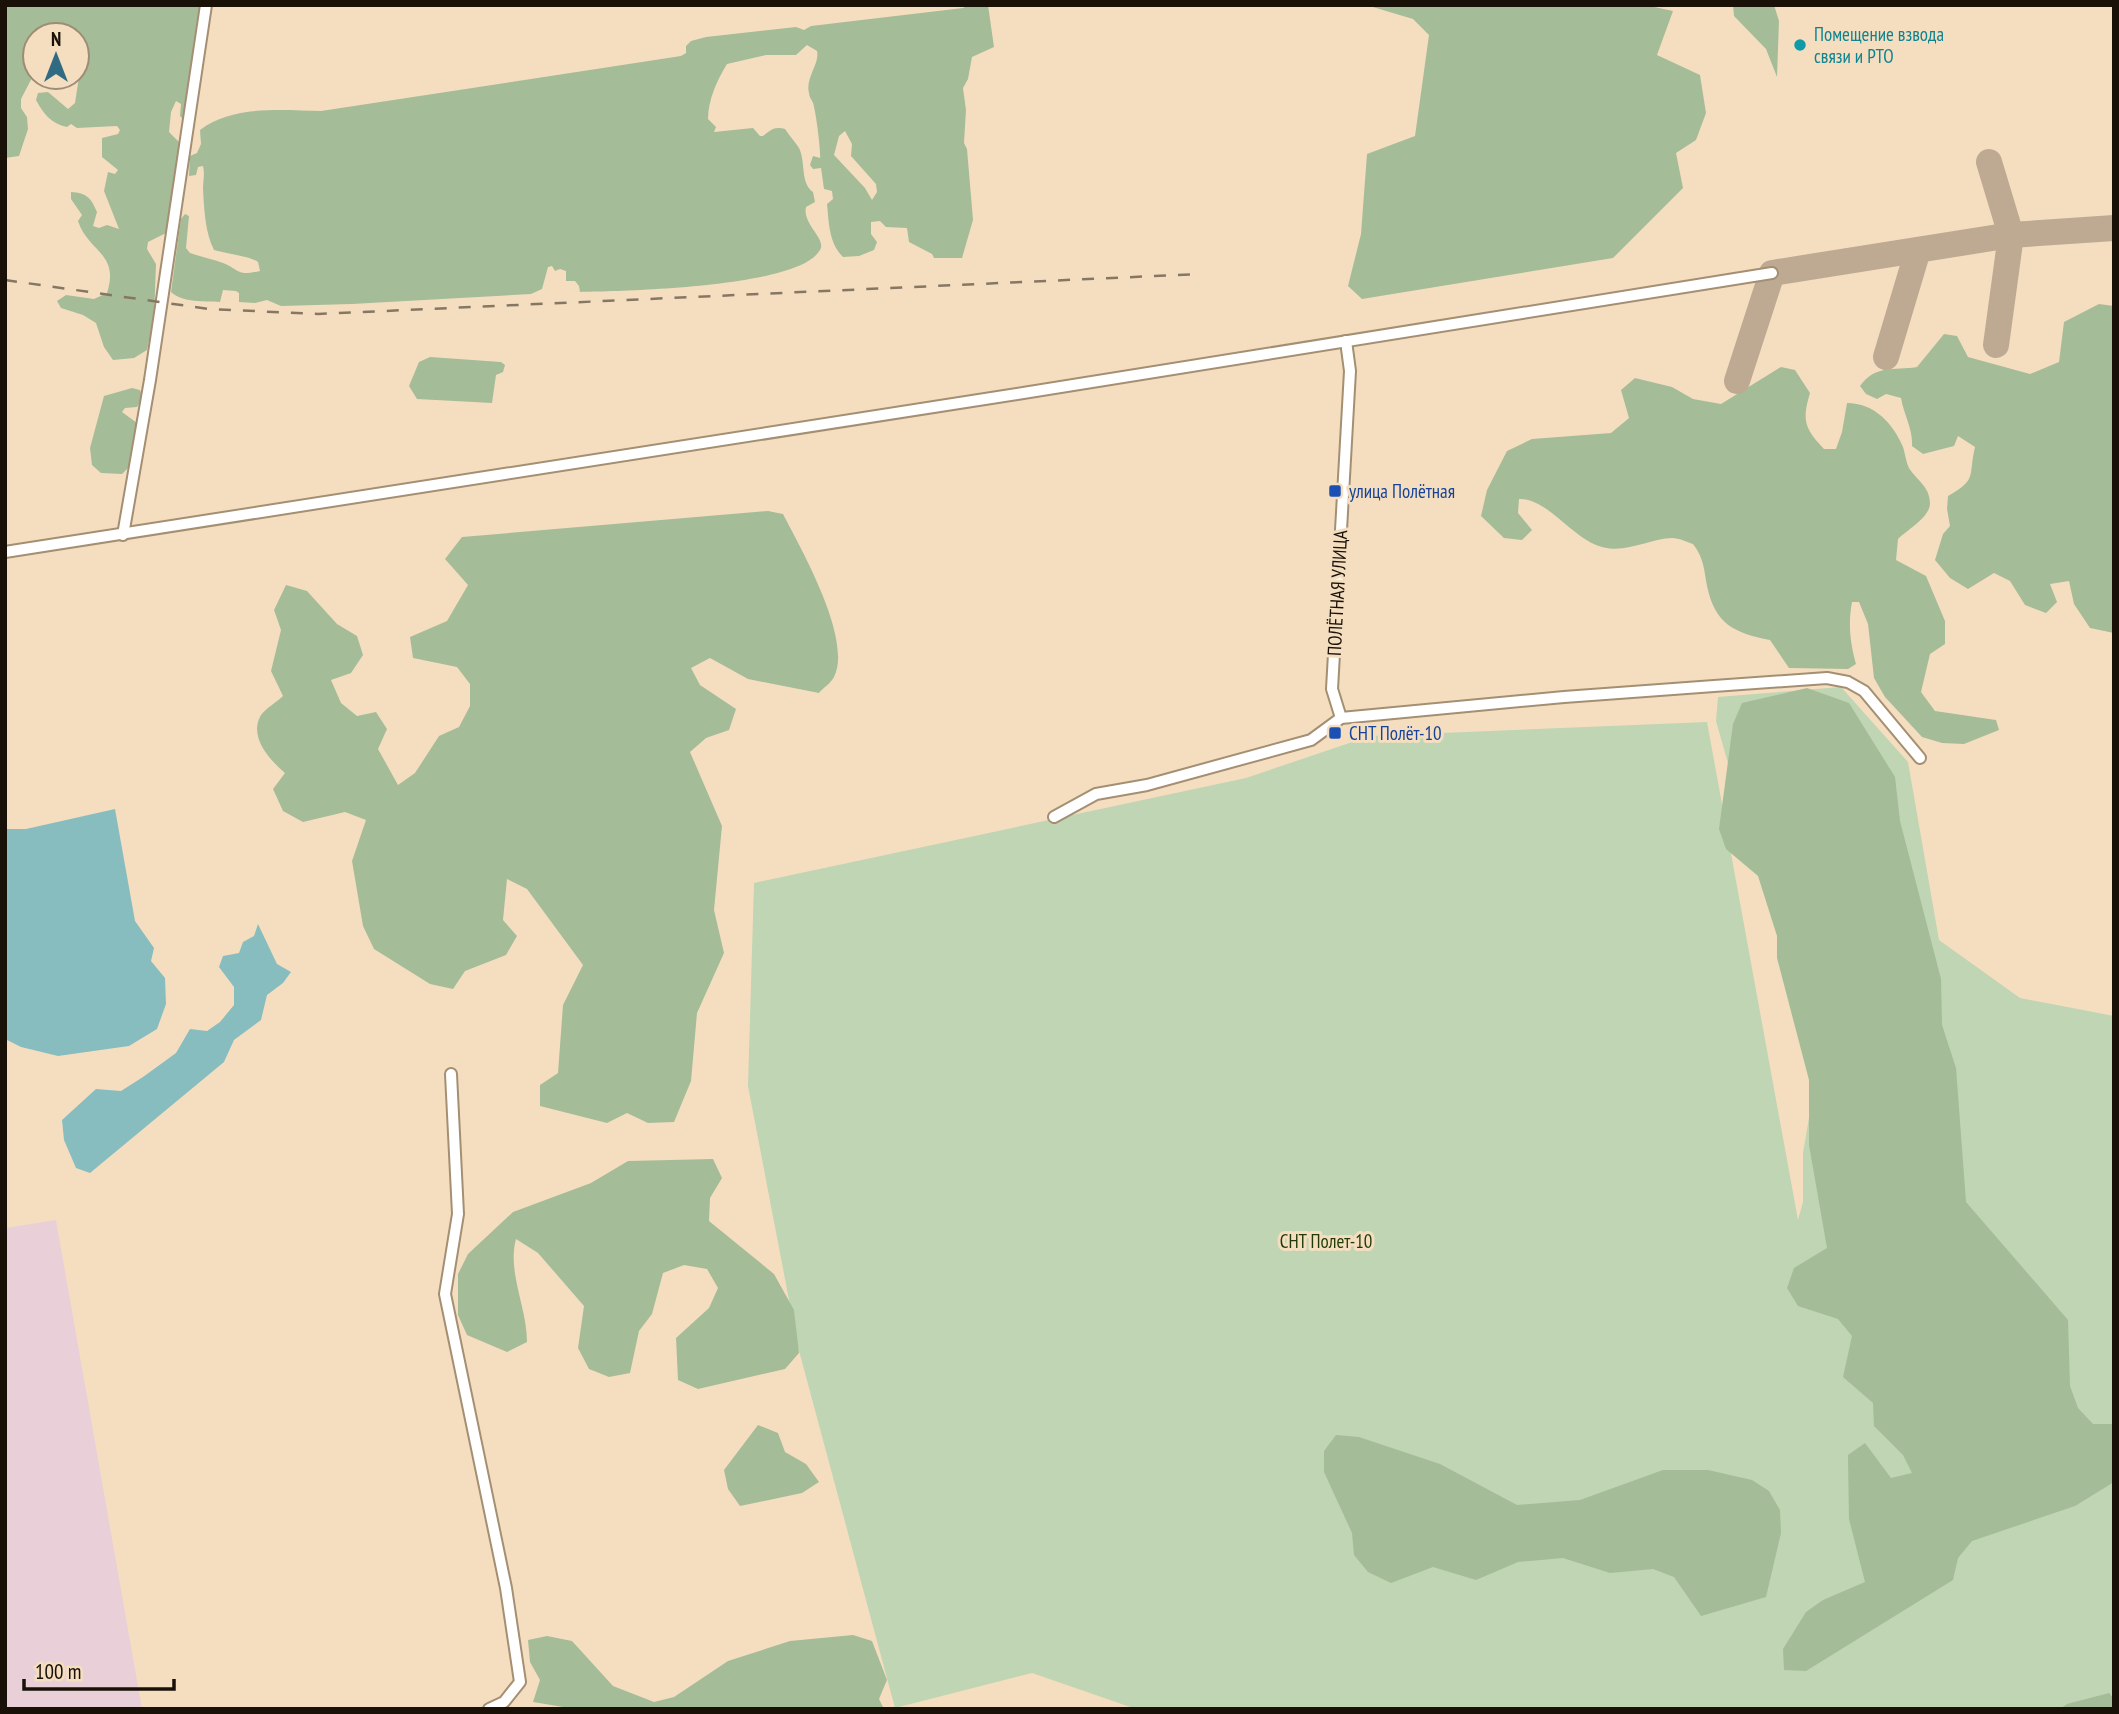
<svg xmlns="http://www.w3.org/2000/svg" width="2119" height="1714" font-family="'PT Sans Narrow',sans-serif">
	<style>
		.industrial { fill: #e9d0d8 }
		.green { fill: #bfd5b3 }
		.forest { fill: #a5bc98; fill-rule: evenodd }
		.water { fill: #87bdbf }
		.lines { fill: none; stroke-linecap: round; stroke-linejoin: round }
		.taxiway { stroke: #beaa92; stroke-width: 26 }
		.minor-casing { stroke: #a48f73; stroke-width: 14 }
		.minor { stroke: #fff; stroke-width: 10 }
		.rail { stroke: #867763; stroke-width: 2.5; stroke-dasharray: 12 12; stroke-linecap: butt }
		.culture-dot { fill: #0f9aa8; stroke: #f5dec0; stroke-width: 2.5 }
		.transit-dot { fill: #1a4fb4; stroke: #f5dec0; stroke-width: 2.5 }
		.labels { text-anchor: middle; stroke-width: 6; stroke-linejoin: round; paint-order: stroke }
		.culture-label { font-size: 19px; fill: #0d838f; stroke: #f5dec0; text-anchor: start }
		.transit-label { font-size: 19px; fill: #164399; stroke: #f5dec0; text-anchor: start }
		.street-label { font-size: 19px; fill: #191107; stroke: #f5dec0 }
		.park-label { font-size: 19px; fill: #1e3b05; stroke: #f5dec0 }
	</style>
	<rect width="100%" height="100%" fill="#f5dec0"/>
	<path class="industrial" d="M56 1220 142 1709H5V1228Z"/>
	<path class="green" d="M1841 687 1908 762 1939 940 2020 998 2114 1016V1709H1136L1032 1673 895 1708 798 1347 748 1086 754 883 1246 778 1370 736 1707 722 1798 1220 1803 1202V1153L1815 1082 1792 948 1746 827 1716 721 1718 697Z"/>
	<g class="forest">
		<path d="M5 5H202L186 117 183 119 180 116 181 104 176 101 171 112 169 132 183 146 168 232 148 242 147 249 156 264 154 318 147 350 134 358 113 360 104 347 96 323 83 315 61 308 57 301 66 295 94 299 107 293C120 253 88 252 78 221L82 215 71 199V192C87 193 91 198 97 212L93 226 99 228 107 225 119 229 104 191 108 172 115 174 118 170 102 157V138L118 134 120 130 117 126 77 128 71 124 67 127C51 124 43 113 36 100L38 93 48 92 68 109 75 103 80 70 77 66V35H35V72L21 99V108L27 117 28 129 19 156 5 158Z"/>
		<path d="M968 5H988L994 47 972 57 968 79 963 88 966 110 964 143 967 149 973 220 962 258H934L932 254 909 242 907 228 886 227 880 221 871 222V234L877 242 874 250 859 256 843 257C829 243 829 224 827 204L833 199 832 191 824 189 821 168 813 169 810 165 813 156 820 158C821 151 816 112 813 103 812 100 809 97 809 93 805 78 820 64 817 51L807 45 796 55H766L727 64C717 80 708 100 708 119L716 127 714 132 753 128 760 136H763C771 130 774 126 785 129 789 135 795 142 799 148 806 162 800 183 813 192L815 202 806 207C802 224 827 239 820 250 799 288 623 291 580 292L579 286 575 281H566V271L560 269 555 271 552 266 548 267 542 289 531 294 352 304 281 306 267 300 255 303 239 302V293L236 291 223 290 220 302C204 301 183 303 171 292L181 219 185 214 189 216 186 248 190 253C201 257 213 259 223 263 242 271 236 276 260 271L258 262C250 256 227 254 214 250 205 233 204 208 203 189 203 181 205 174 203 166L198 167 196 175 189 176 190 156 197 153 201 144 200 130C232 105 282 110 321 111L681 56 686 53V46L691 41 706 37 796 27 804 30 811 26 963 8ZM845 131 852 144 851 156 876 184 877 192 872 200 865 188 834 155 839 136Z"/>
		<path d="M1366 5H1645L1673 11 1657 55 1700 75 1706 113 1696 140 1676 153 1683 188 1613 258 1362 299 1348 286 1361 234 1367 154 1415 136 1429 35 1413 19Z"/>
		<path d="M1733 5H1774L1779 21 1777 77 1766 49 1734 16Z"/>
		<path d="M2099 304 2114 306V633L2090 628 2074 604 2069 581 2050 584 2057 602 2046 613 2025 605 2010 581 1994 573 1968 589 1950 578 1935 560 1943 534 1950 526 1947 509 1948 496C1978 479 1968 476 1975 447L1958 436 1954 446 1923 454 1912 446C1913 429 1904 415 1901 398L1886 394 1877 399 1866 394 1860 386C1876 364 1893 371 1917 367L1944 334 1957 336 1968 357 2030 374 2059 362 2064 322Z"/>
		<path d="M430 357 501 362 505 365 503 372 496 375 492 403 417 399 409 386 419 362Z"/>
		<path d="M1781 367 1795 370 1810 393C1802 420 1804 428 1824 449H1836L1842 432 1847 403C1874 403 1893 423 1903 447 1905 453 1906 462 1909 468 1917 481 1930 486 1930 504 1929 518 1907 530 1898 539L1896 560 1926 576 1945 621V644L1930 654 1921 692 1935 711 1996 720 1999 730 1964 744 1942 743 1922 737 1885 697 1874 678 1868 624 1859 602H1852C1848 624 1850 642 1856 664L1848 669 1789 668 1770 640C1734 633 1715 624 1707 586 1704 570 1704 558 1693 544 1687 542 1679 538 1672 538 1651 538 1626 554 1602 547 1572 539 1548 498 1519 499L1518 513 1532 530 1522 540 1504 538 1481 516 1487 490 1507 451 1532 439 1611 433 1629 418 1621 390 1635 378 1672 387 1693 399 1721 404Z"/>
		<path d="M132 388 140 390 143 399 137 407 125 408 122 412 137 423 129 467 122 474 101 473 92 465 90 448 104 396Z"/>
		<path d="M768 511 783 514C801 549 853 639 834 677 831 683 823 688 819 693L748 679 710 658 691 668 700 685 736 709 729 730 706 738 690 752 722 826 714 910 724 953 697 1013 691 1081 674 1122 648 1123 627 1113 607 1123 540 1106V1085L558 1073 563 1005 583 965 527 889 507 879 503 920 517 936 506 955 465 971 453 989 430 984 374 949 363 926 352 861 366 820 345 812 303 822 283 811 273 789 285 773C270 760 248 737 261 715 266 708 277 702 283 696L271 671 281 630 274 610 286 585 307 591 337 624 357 636 363 655 351 673 331 680 341 703 357 716 376 712 387 729 378 749 398 785 415 773 439 736 459 727 470 706V684L457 667 413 658 410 637 447 621 468 585 445 559 462 537Z"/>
		<path d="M1807 688 1849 703 1895 777 1900 821 1941 979 1942 1025 1956 1068 1966 1202 2068 1320 2070 1386 2078 1408 2093 1424H2114V1482L2075 1506 1972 1541 1958 1558 1953 1580 1806 1671 1784 1670 1783 1649 1806 1612 1823 1600 1865 1582 1849 1519 1848 1455 1865 1443 1891 1478 1912 1473 1903 1455 1874 1426 1873 1403 1843 1377 1852 1336 1838 1319 1798 1306 1787 1288 1794 1268 1827 1248 1809 1145V1080L1777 958V936L1758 876 1726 849 1719 829 1733 724 1742 703Z"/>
		<path d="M713 1159 722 1178 710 1198 709 1221 774 1274 794 1310 799 1353 785 1369 698 1389 678 1380 676 1338 709 1308 718 1288 707 1269 684 1265 663 1273 652 1314 639 1331 630 1373 609 1377 589 1369 578 1348 584 1306 538 1253 516 1239C507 1272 527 1307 527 1342L507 1352 467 1335 458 1315V1274L468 1254 513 1212 591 1183 628 1161Z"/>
		<path d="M758 1425 778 1433 785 1452 806 1464 819 1482 802 1493 740 1506 728 1489 724 1470Z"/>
		<path d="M1336 1435 1359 1437 1440 1464 1517 1505 1580 1500 1663 1470H1708L1752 1480 1769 1491 1780 1510 1781 1533 1766 1597 1701 1616 1674 1577 1653 1569 1610 1573 1563 1558 1518 1562 1476 1580 1433 1567 1391 1583 1368 1572 1354 1555 1352 1533 1324 1472V1451Z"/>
		<path d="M853 1635 872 1641 887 1680 879 1699 884 1709H575L533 1702 540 1680 530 1662 528 1640 547 1636 572 1641 613 1686 654 1702 674 1697 728 1661 790 1641Z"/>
		<path d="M2109 1693 2114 1699V1709H2060L2067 1704Z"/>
	</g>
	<g class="water">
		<path d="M115 809 135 921 154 948 151 961 165 978 166 1004 157 1029 129 1046 58 1056 21 1047 5 1039V829H26Z"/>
		<path d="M258 924 277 964 291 972 283 983 267 995 261 1020 234 1040 224 1062 90 1173 76 1168 64 1140 62 1120 96 1089 121 1091 143 1077 176 1053 190 1029 207 1031 220 1022 234 1005V987L219 967 223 956 239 953 243 942 254 936Z"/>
	</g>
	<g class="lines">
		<g class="taxiway">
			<path d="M1989 162 2011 235 1996 345"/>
			<path d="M1886 357 1918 250"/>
			<path d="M1737 381 1772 273 2011 235 2114 228"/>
		</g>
		<defs>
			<g id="minor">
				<path d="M123 535 150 380 206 5"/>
				<path d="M5 552 1017 394 1772 273"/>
				<path d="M1341 718 1332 689 1350 371 1346 341"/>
				<path d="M1054 817 1096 794 1147 785 1311 740 1341 718 1564 697 1714 686 1827 678 1848 682 1864 691 1920 758"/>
				<path d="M451 1074 458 1214 445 1294 506 1588 520 1682 504 1702 489 1709"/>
			</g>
		</defs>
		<use href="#minor" class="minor-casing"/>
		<use href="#minor" class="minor"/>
		<path class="rail" d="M5 280 209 309 318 314 1199 274"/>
	</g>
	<circle class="culture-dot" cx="1800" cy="45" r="7"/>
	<g class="transit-dot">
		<rect x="1328" y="484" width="14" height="14" rx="3.5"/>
		<rect x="1328" y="726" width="14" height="14" rx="3.5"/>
	</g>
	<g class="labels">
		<g class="culture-label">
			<text x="1814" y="41">Помещение взвода<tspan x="1814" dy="22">связи и РТО</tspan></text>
		</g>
		<g class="transit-label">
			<text x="1349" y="498">улица Полётная</text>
			<text x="1349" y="740">СНТ Полёт-10</text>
		</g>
		<g class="street-label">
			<text transform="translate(1337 593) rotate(-87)" y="7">ПОЛЁТНАЯ УЛИЦА</text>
		</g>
		<g class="park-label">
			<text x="1326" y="1248">СНТ Полет-10</text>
		</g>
	</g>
	<rect width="2119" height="1714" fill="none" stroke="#191107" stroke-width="14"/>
	<g transform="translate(56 56)"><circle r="33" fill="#f5dec0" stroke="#9d8c76" stroke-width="2"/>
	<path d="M0-5L12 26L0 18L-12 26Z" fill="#306b83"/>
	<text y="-10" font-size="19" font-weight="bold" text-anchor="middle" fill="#191107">N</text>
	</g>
	<path d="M24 1679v10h150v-10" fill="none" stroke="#191107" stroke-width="3.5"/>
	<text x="35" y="1679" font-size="21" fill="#191107" stroke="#f5dec0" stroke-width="5" paint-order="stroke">100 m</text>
</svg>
